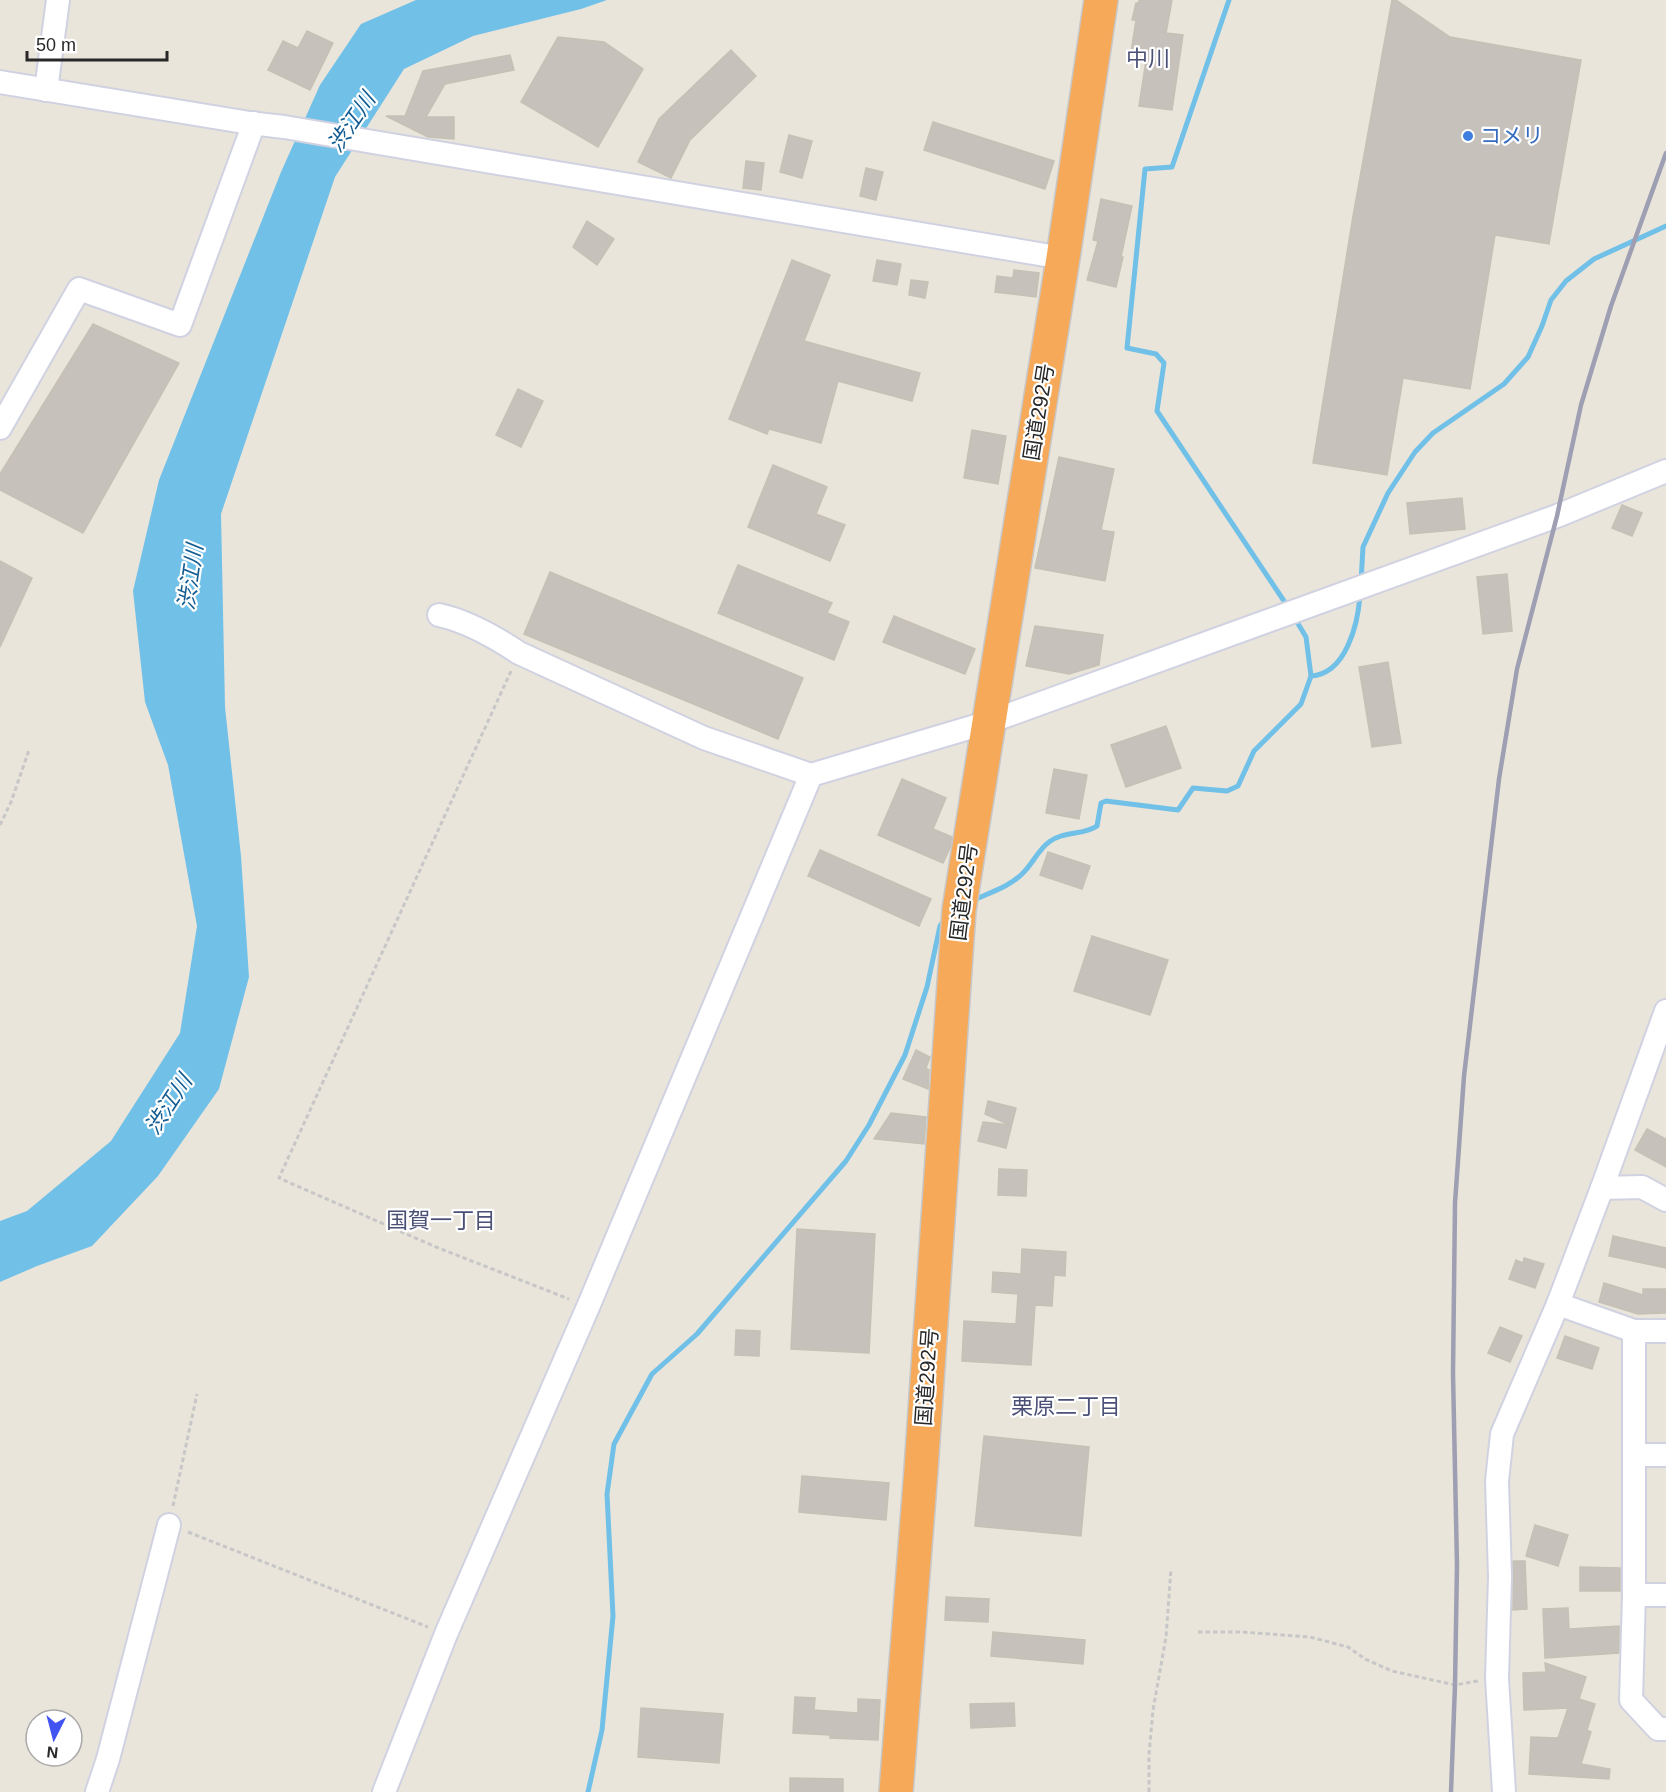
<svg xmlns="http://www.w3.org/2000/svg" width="1666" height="1792" font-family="Helvetica,'Noto Sans JP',sans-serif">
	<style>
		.water { fill: #71c0e8 }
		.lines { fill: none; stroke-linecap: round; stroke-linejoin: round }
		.stream { stroke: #71c0e8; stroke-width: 5 }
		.building { fill: #c6c1ba; stroke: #c5c1b5; stroke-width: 1.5 }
		.minor-casing { stroke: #d0d2e1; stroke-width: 26 }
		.highway-casing { stroke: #c7c7c7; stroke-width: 36 }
		.path { stroke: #c7c7c7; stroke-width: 3; stroke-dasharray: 4.5 3; stroke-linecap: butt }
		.minor { stroke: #fff; stroke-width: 22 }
		.highway { stroke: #f6aa59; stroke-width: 33 }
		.rail { stroke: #9e9fb2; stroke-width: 4.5 }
		.shop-dot { fill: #3f7fe0; stroke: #fff; stroke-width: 2 }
		.labels { text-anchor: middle; stroke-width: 4.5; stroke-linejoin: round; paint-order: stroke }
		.shop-label { font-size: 21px; fill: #366cbe; stroke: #fff; text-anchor: start }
		.street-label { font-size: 21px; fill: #282828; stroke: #fff }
		.neighbourhood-label { font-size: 22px; fill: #4b5077; stroke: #fff }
		.water-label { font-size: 22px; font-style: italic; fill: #135c92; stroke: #fff }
	</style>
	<rect width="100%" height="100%" fill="#eae5db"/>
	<path class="water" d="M416 0H607L581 9 473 36 404 69 335 177 221 514 225 707 241 856 249 977 219 1089 158 1176 92 1246 37 1266 0 1282V1221L27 1211 111 1141 180 1033 197 926 168 765 145 702 133 591 159 480 281 172 320 85 361 24Z"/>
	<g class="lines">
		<g class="stream">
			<path d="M1229 0 1172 167 1145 169 1127 348 1156 354 1164 363 1157 411 1288 607"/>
			<path d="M1361 582 1363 547 1388 493 1415 452 1433 433 1504 384 1528 357 1542 326 1551 300 1566 281 1594 259 1666 226"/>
			<path d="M1311 676C1346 674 1358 624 1360 595"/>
			<path d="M972 901C988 893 1009 887 1022 874 1032 865 1038 850 1049 842 1063 831 1085 835 1097 826L1101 803 1106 801 1178 810 1193 788 1227 791 1238 786 1254 751 1301 704 1311 676 1306 637 1294 617"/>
			<path d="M588 1792 602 1730 613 1616 607 1494 614 1444 652 1374 697 1334 846 1161 869 1125 905 1055 927 987 940 926 945 919"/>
		</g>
	</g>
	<g class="building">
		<path d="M1139 0H1172L1166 33 1183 35 1172 110 1139 106 1147 54 1131 52 1136 20H1132L1136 3H1139Z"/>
		<path d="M1392 0H1396L1450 37 1581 60 1549 244 1495 235 1470 389 1403 378 1387 475 1313 463 1353 216Z"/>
		<path d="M307 31 333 43 310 90 268 70 283 41 298 48Z"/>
		<path d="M558 37 604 42 643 69 598 147 521 102Z"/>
		<path d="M731 50 756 76 690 140 671 178 638 162 659 119Z"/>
		<path d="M510 55 514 70 445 84 426 117H454V139L428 137 386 116H405L423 71Z"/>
		<path d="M933 122 1054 161 1045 189 924 150Z"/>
		<path d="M789 135 812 141 802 178 780 172Z"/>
		<path d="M746 161 764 163 761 190 743 188Z"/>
		<path d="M866 168 883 172 876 200 860 196Z"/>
		<path d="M1101 199 1132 206 1121 257H1123L1116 287 1087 280 1098 241 1093 240Z"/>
		<path d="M587 221 614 239 597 265 573 247Z"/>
		<path d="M792 260 830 275 804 341 920 373 912 401 838 381 821 443 769 429 767 434 729 419Z"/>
		<path d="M877 260 901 264 897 285 873 281Z"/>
		<path d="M1014 270 1039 273 1036 297 995 292 997 276 1013 278Z"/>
		<path d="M911 280 928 282 925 298 909 295Z"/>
		<path d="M93 324 179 363 83 533 0 490V474Z"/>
		<path d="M518 389 543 401 521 447 496 435Z"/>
		<path d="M972 430 1006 436 998 484 964 478Z"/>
		<path d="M1059 457 1114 469 1101 530 1114 532 1105 581 1035 568Z"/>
		<path d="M773 465 827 487 816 514 845 525 830 561 748 527Z"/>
		<path d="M1462 498 1465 529 1410 534 1407 503Z"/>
		<path d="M1622 505 1642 513 1632 536 1612 528Z"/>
		<path d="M0 561 32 578 0 647Z"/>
		<path d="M738 565 832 603 827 613 849 622 834 660 718 613Z"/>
		<path d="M550 572 803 678 778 739 524 634Z"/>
		<path d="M1507 574 1512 631 1483 634 1477 577Z"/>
		<path d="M894 616 975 649 965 674 883 642Z"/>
		<path d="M1035 626 1103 635 1099 665 1069 674 1026 666Z"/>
		<path d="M1388 662 1401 743 1372 747 1359 667Z"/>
		<path d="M1166 726 1181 768 1126 787 1111 745Z"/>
		<path d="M1054 769 1087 775 1079 819 1046 813Z"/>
		<path d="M902 779 946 798 933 829 952 837 950 848 943 863 878 835Z"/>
		<path d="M820 850 931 899 919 926 808 876Z"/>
		<path d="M1048 852 1090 866 1082 889 1040 875Z"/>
		<path d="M1092 936 1168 960 1150 1015 1074 991Z"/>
		<path d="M916 1050 930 1057 926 1068 929 1070 928 1089 903 1079Z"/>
		<path d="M988 1101 1016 1108 1006 1148 978 1141 983 1122 1010 1125 985 1114Z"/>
		<path d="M891 1113 926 1117 924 1144 874 1139Z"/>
		<path d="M1647 1129 1666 1139V1167L1635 1150Z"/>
		<path d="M999 1169 1027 1170 1026 1196 998 1195Z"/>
		<path d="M797 1229 875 1234 869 1353 791 1349Z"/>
		<path d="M1613 1236 1666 1248V1268L1609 1256Z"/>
		<path d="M1022 1249 1066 1252 1065 1276 1054 1275 1052 1306 1035 1305 1031 1365 962 1361 964 1321 1016 1324 1018 1294 992 1292 993 1272 1021 1274Z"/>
		<path d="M1524 1258 1544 1264 1535 1288 1509 1279 1516 1260 1523 1263Z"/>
		<path d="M1604 1283 1643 1295V1289H1666V1313L1638 1314 1599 1302Z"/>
		<path d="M1500 1327 1522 1336 1510 1362 1488 1353Z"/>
		<path d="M736 1330 760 1331 759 1356 735 1355Z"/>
		<path d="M1565 1336 1599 1348 1592 1369 1557 1358Z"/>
		<path d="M984 1436 1089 1447 1081 1536 975 1526Z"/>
		<path d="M802 1476 889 1483 886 1520 799 1512Z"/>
		<path d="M1535 1525 1568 1535 1558 1566 1526 1556Z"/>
		<path d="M1513 1561H1525L1527 1609 1513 1610Z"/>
		<path d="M1580 1567 1620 1568V1591H1580Z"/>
		<path d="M946 1597 989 1599 988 1622 945 1620Z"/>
		<path d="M1568 1608 1569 1629 1619 1626V1653L1545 1658 1543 1609Z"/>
		<path d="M993 1632 1085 1640 1083 1664 991 1656Z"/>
		<path d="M1545 1663 1586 1677 1579 1699 1595 1704 1587 1730 1591 1732 1581 1764 1610 1769 1609 1779 1529 1774 1531 1737 1558 1738 1568 1708 1524 1710 1523 1673 1546 1672Z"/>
		<path d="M795 1697 815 1698 814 1710 858 1713V1699L880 1700 878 1740 830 1738V1735L793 1733Z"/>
		<path d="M1014 1703 1015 1726 971 1728 970 1704Z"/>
		<path d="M641 1708 723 1714 719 1763 638 1757Z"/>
		<path d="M790 1778 843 1779V1792H790Z"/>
	</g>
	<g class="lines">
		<defs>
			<g id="minor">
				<path d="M0 82 250 123 284 127 1063 258"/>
				<path d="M46 90 58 0"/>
				<path d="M0 428 79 289 180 325 254 123"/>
				<path d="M439 615C467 621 495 637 519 653L704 738 811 775 989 722 1557 516 1666 471"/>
				<path d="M1602 1188 1642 1187 1666 1200"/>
				<path d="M1558 1304 1634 1331"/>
				<path d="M1666 1331H1634V1595L1631 1700 1658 1729H1666"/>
				<path d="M1634 1455H1666"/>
				<path d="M1634 1595H1666"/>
				<path d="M97 1792 108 1759 169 1525"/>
				<path d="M384 1792 446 1634 588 1307 811 775"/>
				<path d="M1504 1792 1497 1678 1500 1576 1497 1481 1502 1434 1558 1304 1602 1188 1666 1011"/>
			</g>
			<path id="highway" d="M896 1792 921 1470 959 910 1063 258 1101 0"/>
		</defs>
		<use href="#minor" class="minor-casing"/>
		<use href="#highway" class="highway-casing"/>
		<g class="path">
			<path d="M511 671 279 1178 436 1247 569 1299"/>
			<path d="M0 825 11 802 29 750"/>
			<path d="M173 1506 197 1394"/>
			<path d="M188 1532 428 1627"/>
			<path d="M1198 1632H1242L1310 1637 1348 1647 1365 1659 1392 1671 1455 1685 1478 1681"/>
			<path d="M1149 1792V1755L1153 1710 1166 1637 1171 1569"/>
		</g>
		<use href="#minor" class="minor"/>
		<use href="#highway" class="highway"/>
		<path class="rail" d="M1451 1792 1455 1685 1457 1565 1453 1374 1455 1203 1464 1076 1499 779 1517 669 1557 516 1581 405 1611 306 1666 153"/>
	</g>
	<circle class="shop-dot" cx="1468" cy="136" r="6"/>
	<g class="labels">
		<g class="shop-label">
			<text x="1480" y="143">コメリ</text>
		</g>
		<g class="street-label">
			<text transform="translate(1039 412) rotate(-81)" y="7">国道292号</text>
			<text transform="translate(964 892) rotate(-83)" y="7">国道292号</text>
			<text transform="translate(927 1377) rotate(-86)" y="7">国道292号</text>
		</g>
		<g class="neighbourhood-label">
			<text x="1148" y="66">中川</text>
			<text x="441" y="1228">国賀一丁目</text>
			<text x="1066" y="1414">栗原二丁目</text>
		</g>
		<g class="water-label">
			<text transform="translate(351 122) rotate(-56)" y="8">渋江川</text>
			<text transform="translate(190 577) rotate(-82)" y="8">渋江川</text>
			<text transform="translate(168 1104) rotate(-57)" y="8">渋江川</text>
		</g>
	</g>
	<g transform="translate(54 1738) rotate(186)"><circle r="28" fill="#ffffff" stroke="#a9a9a9" stroke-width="1.5"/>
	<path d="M0-4.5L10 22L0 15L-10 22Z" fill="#4154f1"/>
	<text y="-9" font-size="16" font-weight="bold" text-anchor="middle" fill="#282828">N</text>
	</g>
	<path d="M27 51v9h140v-9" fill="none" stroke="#282828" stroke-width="3"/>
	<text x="36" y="51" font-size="18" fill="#282828" stroke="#ffffff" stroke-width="4.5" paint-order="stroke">50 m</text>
</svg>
